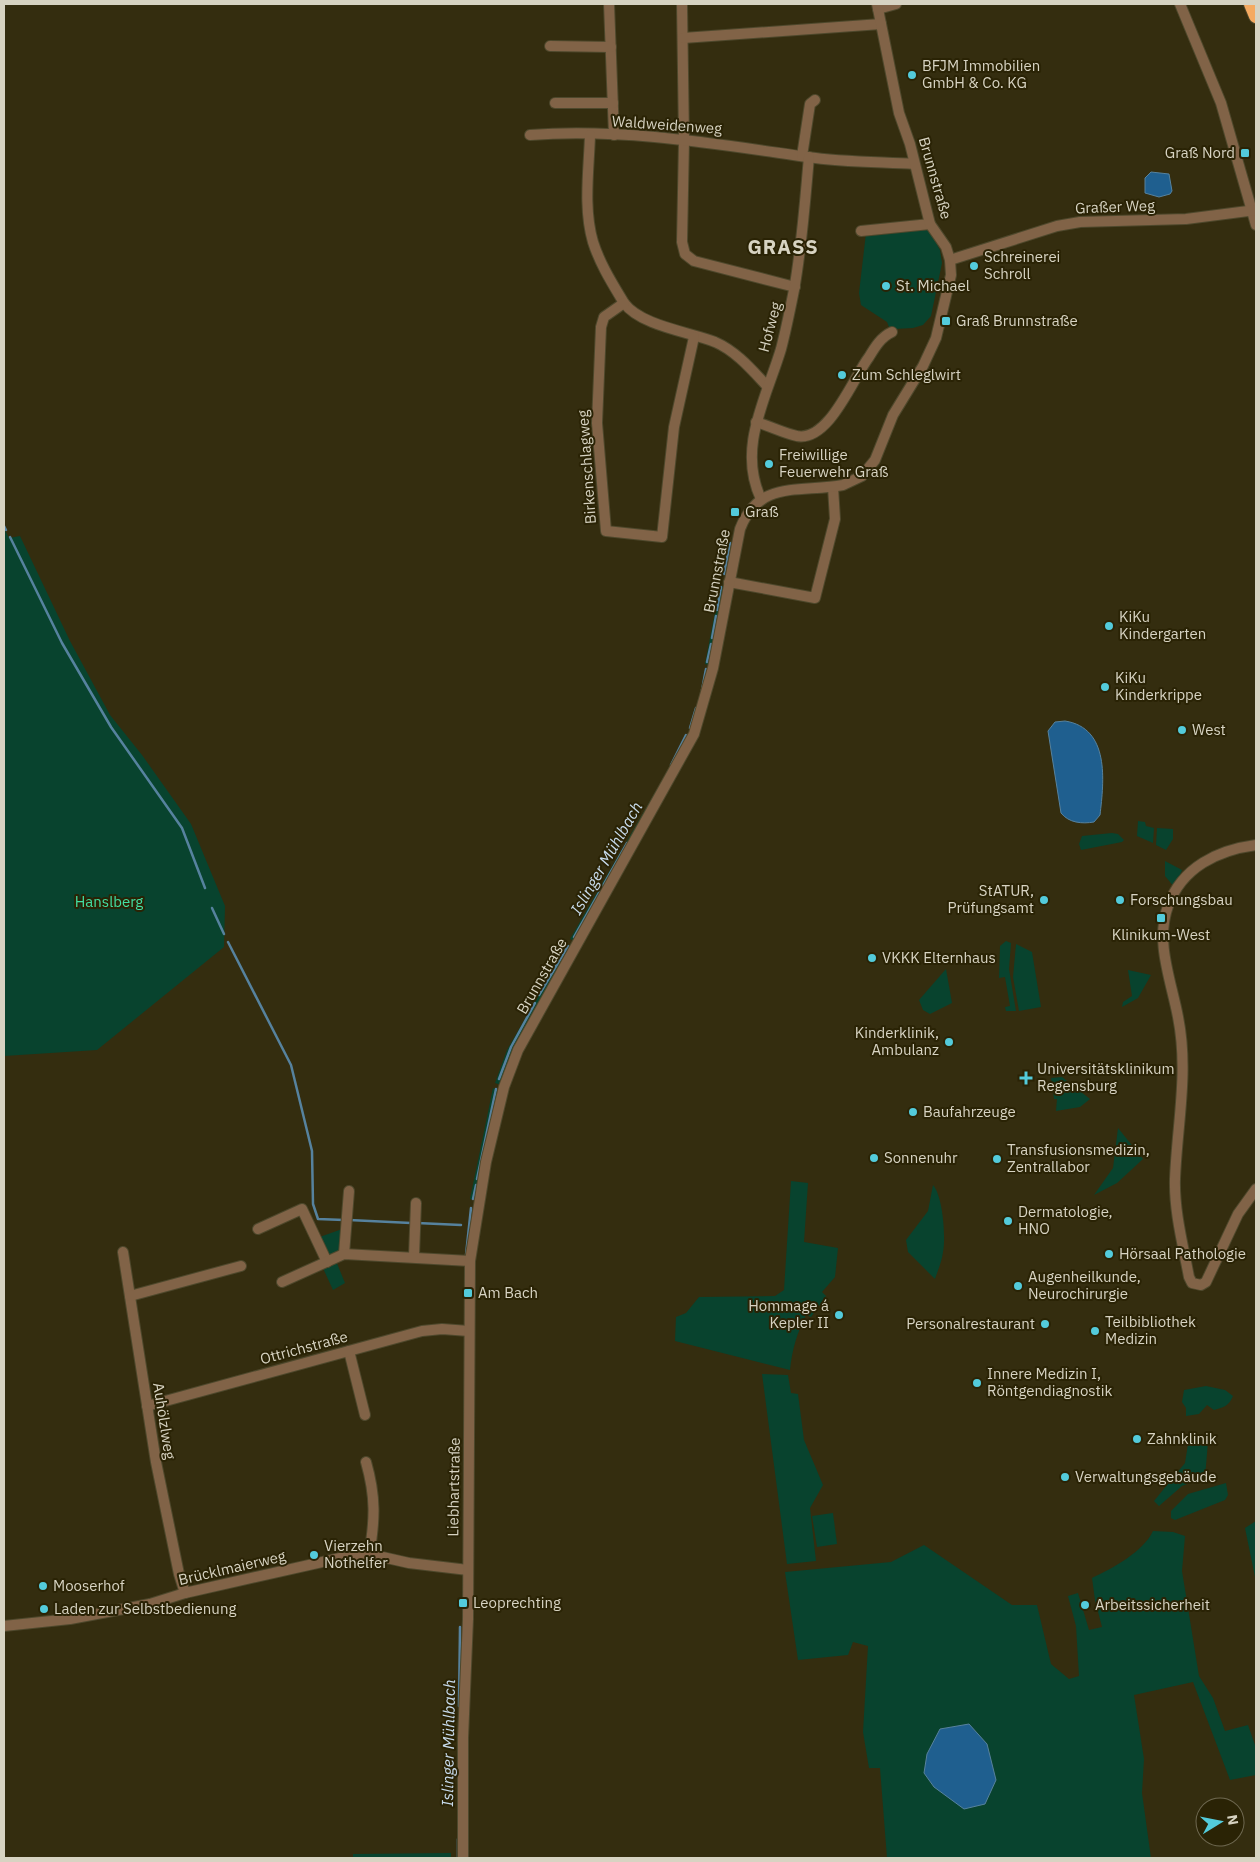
<svg xmlns="http://www.w3.org/2000/svg" width="1260" height="1862" font-family="'IBM Plex Sans',sans-serif">
	<style>
		.green { fill: #08432e; fill-rule: evenodd }
		.water { fill: #1f5f8f; stroke: #56829e }
		.lines { fill: none; stroke-linecap: round; stroke-linejoin: round }
		.stream { stroke: #56829e; stroke-width: 2.5 }
		.minor-casing { stroke: #4e482c; stroke-width: 12 }
		.highway-casing { stroke: #4e482c; stroke-width: 16 }
		.minor { stroke: #816347; stroke-width: 10 }
		.highway { stroke: #f5aa61; stroke-width: 14 }
		.poi-dot { fill: #53cbdb; stroke: #2a2305; stroke-width: 2 }
		.labels { text-anchor: middle; stroke-width: 4; stroke-linejoin: round; paint-order: stroke }
		.poi-label { font-size: 15px; fill: #d7d3c2; stroke: #2a2305; text-anchor: start }
		.street-label { font-size: 15px; fill: #d7d3c2; stroke: #2a2305 }
		.park-label { font-size: 15px; fill: #42dfa3; stroke: #2a2305 }
		.water-label { font-size: 16px; font-style: italic; fill: #c8dbec; stroke: #2a2305 }
		.district-label { font-size: 20px; font-weight: bold; letter-spacing: 1px; fill: #d7d3c2; stroke: #2a2305 }
	</style>
	<rect width="100%" height="100%" fill="#342d0f"/>
	<g class="green">
		<path d="M928 228 940 250 942 263 931 316 923 325 913 328 894 329 889 327 887 322 861 305 859 293 866 233Z"/>
		<path d="M4 528 9 538 20 536 70 641 110 715 142 755 191 824 225 906 224 947 97 1050 4 1056Z"/>
		<path d="M720 586 725 587 709 665 705 664Z"/>
		<path d="M657 789 662 791 575 941 570 939Z"/>
		<path d="M1138 821 1145 822 1146 826 1154 828 1153 843 1137 836Z"/>
		<path d="M1157 828 1173 829V839L1166 850 1156 845Z"/>
		<path d="M1112 833 1118 834 1124 840 1122 842 1081 850 1079 844 1082 836Z"/>
		<path d="M1165 861 1182 870 1175 888 1165 876Z"/>
		<path d="M1006 941 1011 943 1009 969 1016 1011H1006L1005 1007 1010 1006 1005 977 999 978 1000 946Z"/>
		<path d="M1016 944 1032 952 1041 1007 1019 1011 1013 977Z"/>
		<path d="M567 946 571 949 501 1085 495 1083 507 1050Z"/>
		<path d="M946 969 952 1003 930 1014 923 1010 919 1000Z"/>
		<path d="M1128 970 1151 975 1138 998 1122 1007 1123 1002 1132 996Z"/>
		<path d="M1062 1077 1090 1099 1080 1107 1056 1111 1057 1099H1054L1053 1089H1056L1055 1084H1052L1051 1078Z"/>
		<path d="M493 1088 500 1091 476 1200 470 1199Z"/>
		<path d="M1118 1128 1143 1159 1117 1183 1094 1195 1113 1168Z"/>
		<path d="M791 1181 808 1183 804 1242 838 1248 835 1277 822 1292 826 1296 811 1317 806 1315C797 1333 792 1350 790 1370L675 1341 676 1317 686 1313 699 1297 775 1296 784 1290Z"/>
		<path d="M933 1185C943 1196 946 1238 943 1252 942 1261 938 1270 935 1279L908 1252 906 1240 928 1211Z"/>
		<path d="M345 1228 343 1253 327 1260 317 1238Z"/>
		<path d="M336 1261 345 1283 333 1290 322 1266Z"/>
		<path d="M762 1374 788 1375 791 1393 798 1394 804 1440 823 1485 810 1508 816 1561 787 1564Z"/>
		<path d="M1206 1386 1225 1390 1233 1396C1229 1406 1224 1407 1214 1410L1207 1405 1199 1414 1186 1416V1408L1182 1402 1184 1390Z"/>
		<path d="M1189 1438 1208 1442 1205 1477 1182 1486 1159 1506 1154 1501 1185 1463Z"/>
		<path d="M1226 1483 1228 1495 1225 1500 1175 1520 1171 1518V1511L1188 1494Z"/>
		<path d="M833 1513 837 1544 817 1547 812 1516Z"/>
		<path d="M1256 1521V1582L1245 1528Z"/>
		<path d="M1153 1531 1173 1532 1185 1536 1182 1571 1199 1676 1213 1698 1225 1731 1248 1725 1256 1748V1775L1230 1780 1193 1682 1134 1695 1144 1759 1142 1793 1151 1858H887L880 1768H869L863 1732 868 1646 853 1642 848 1655 798 1660 785 1572 891 1562 924 1545 1012 1605H1037L1051 1664 1069 1679 1079 1676 1076 1626 1068 1596 1078 1593 1089 1630 1102 1627 1095 1600 1092 1578C1113 1568 1143 1552 1153 1531ZM969 1724 987 1744 996 1780 985 1804 934 1787 924 1773 927 1754 940 1729Z"/>
		<path d="M451 1853V1858H353V1854Z"/>
	</g>
	<g class="water">
		<path d="M1151 172 1169 174 1172 191 1170 194 1159 197 1145 193V178Z"/>
		<path d="M1065 721C1110 728 1104 781 1100 815L1094 822C1082 824 1069 823 1061 813L1048 731 1055 722Z"/>
		<path d="M969 1724 987 1744 996 1780 985 1804 964 1809 934 1787 924 1773 927 1754 940 1729Z"/>
	</g>
	<g class="lines">
		<g class="stream">
			<path d="M4 526 6 530"/>
			<path d="M10 537 62 643 111 727 182 828 205 888"/>
			<path d="M724 574 730 543"/>
			<path d="M717 610 721 587"/>
			<path d="M712 638 716 616"/>
			<path d="M707 662 711 644"/>
			<path d="M702 690 706 669"/>
			<path d="M690 728 696 708"/>
			<path d="M671 765 686 735"/>
			<path d="M212 908 224 934"/>
			<path d="M574 937 627 843"/>
			<path d="M228 942 291 1065 312 1151 313 1204 318 1219 344 1220"/>
			<path d="M539 995 568 946"/>
			<path d="M499 1079 511 1047 535 1003"/>
			<path d="M477 1179 496 1089"/>
			<path d="M473 1199 476 1185"/>
			<path d="M349 1220 411 1223"/>
			<path d="M417 1223 461 1225"/>
			<path d="M466 1255 471 1208"/>
			<path d="M459 1706 460 1627"/>
			<path d="M458 1858V1839"/>
		</g>
		<defs>
			<g id="minor">
				<path d="M609 4 614 135"/>
				<path d="M682 4 684 140 682 242 685 254 694 261 795 287"/>
				<path d="M1180 4 1221 103 1256 225"/>
				<path d="M878 9 896 4"/>
				<path d="M683 38 881 24"/>
				<path d="M550 46 611 47"/>
				<path d="M555 103H613"/>
				<path d="M530 135C623 128 716 144 807 157 842 162 879 162 914 164"/>
				<path d="M590 135C589 169 583 208 593 242 600 264 612 283 624 303 641 326 690 332 715 342 736 351 752 370 767 386"/>
				<path d="M802 156 810 104 815 100"/>
				<path d="M861 231 930 224"/>
				<path d="M950 260 1057 226 1080 222 1186 219 1256 210"/>
				<path d="M624 303 604 317 601 327 597 423 606 531 662 537 674 427 694 337"/>
				<path d="M756 422C770 426 783 433 797 436 829 442 853 378 869 357 875 347 881 337 892 332"/>
				<path d="M761 499C737 448 766 399 781 349 786 330 790 310 794 290 802 246 805 201 809 157"/>
				<path d="M729 582 815 598 835 519 833 487"/>
				<path d="M1256 845C1218 850 1182 867 1168 906 1155 942 1171 980 1178 1017 1189 1072 1177 1125 1175 1179 1174 1211 1183 1245 1189 1277L1192 1283 1201 1285 1206 1282 1238 1214 1256 1189"/>
				<path d="M258 1229 302 1209 327 1262"/>
				<path d="M123 1252 156 1462 179 1574 185 1593"/>
				<path d="M344 1254 349 1191"/>
				<path d="M414 1256 416 1203"/>
				<path d="M282 1282 344 1254 470 1261"/>
				<path d="M130 1296 241 1266"/>
				<path d="M349 1351 365 1415"/>
				<path d="M147 1406 422 1331 442 1329 469 1331"/>
				<path d="M366 1462C376 1497 375 1520 369 1555"/>
				<path d="M4 1626 70 1619 150 1604 185 1593 340 1558 378 1556 409 1563 468 1570"/>
				<path d="M463 1858V1738L468 1619 470 1261 486 1162 504 1087 518 1050 694 734 713 668 740 529C759 479 801 493 843 485L862 476 875 460 893 415 923 366 936 338 951 275 950 260 946 247 930 224 910 144 899 113 877 4"/>
			</g>
			<path id="highway" d="M1251 4 1256 16"/>
		</defs>
		<use href="#minor" class="minor-casing"/>
		<use href="#highway" class="highway-casing"/>
		<use href="#minor" class="minor"/>
		<use href="#highway" class="highway"/>
	</g>
	<g class="poi-dot">
		<circle cx="912" cy="75" r="5"/>
		<rect x="1240" y="148" width="10" height="10" rx="2.5"/>
		<circle cx="974" cy="266" r="5"/>
		<circle cx="886" cy="286" r="5"/>
		<rect x="941" y="316" width="10" height="10" rx="2.5"/>
		<circle cx="842" cy="375" r="5"/>
		<circle cx="769" cy="464" r="5"/>
		<rect x="730" y="507" width="10" height="10" rx="2.5"/>
		<circle cx="1109" cy="626" r="5"/>
		<circle cx="1105" cy="687" r="5"/>
		<circle cx="1182" cy="730" r="5"/>
		<circle cx="1044" cy="900" r="5"/>
		<circle cx="1120" cy="900" r="5"/>
		<rect x="1156" y="913" width="10" height="10" rx="2.5"/>
		<circle cx="872" cy="958" r="5"/>
		<circle cx="949" cy="1042" r="5"/>
		<path d="M1023.5 1070.5h5v5h5v5h-5v5h-5v-5h-5v-5h5z"/>
		<circle cx="913" cy="1112" r="5"/>
		<circle cx="874" cy="1158" r="5"/>
		<circle cx="997" cy="1159" r="5"/>
		<circle cx="1008" cy="1221" r="5"/>
		<circle cx="1109" cy="1254" r="5"/>
		<circle cx="1018" cy="1286" r="5"/>
		<rect x="463" y="1288" width="10" height="10" rx="2.5"/>
		<circle cx="839" cy="1315" r="5"/>
		<circle cx="1045" cy="1324" r="5"/>
		<circle cx="1095" cy="1331" r="5"/>
		<circle cx="977" cy="1383" r="5"/>
		<circle cx="1137" cy="1439" r="5"/>
		<circle cx="1065" cy="1477" r="5"/>
		<circle cx="314" cy="1555" r="5"/>
		<circle cx="43" cy="1586" r="5"/>
		<rect x="458" y="1598" width="10" height="10" rx="2.5"/>
		<circle cx="1085" cy="1605" r="5"/>
		<circle cx="44" cy="1609" r="5"/>
	</g>
	<g class="labels">
		<g class="poi-label">
			<text x="922" y="71">BFJM Immobilien<tspan x="922" dy="17">GmbH &amp; Co. KG</tspan></text>
			<text x="1235" y="158" text-anchor="end">Graß Nord</text>
			<text x="984" y="262">Schreinerei<tspan x="984" dy="17">Schroll</tspan></text>
			<text x="896" y="291">St. Michael</text>
			<text x="956" y="326">Graß Brunnstraße</text>
			<text x="852" y="380">Zum Schleglwirt</text>
			<text x="779" y="460">Freiwillige<tspan x="779" dy="17">Feuerwehr Graß</tspan></text>
			<text x="745" y="517">Graß</text>
			<text x="1119" y="622">KiKu<tspan x="1119" dy="17">Kindergarten</tspan></text>
			<text x="1115" y="683">KiKu<tspan x="1115" dy="17">Kinderkrippe</tspan></text>
			<text x="1192" y="735">West</text>
			<text x="1034" y="896" text-anchor="end">StATUR,<tspan x="1034" dy="17">Prüfungsamt</tspan></text>
			<text x="1130" y="905">Forschungsbau</text>
			<text x="1161" y="940" text-anchor="middle">Klinikum-West</text>
			<text x="882" y="963">VKKK Elternhaus</text>
			<text x="939" y="1038" text-anchor="end">Kinderklinik,<tspan x="939" dy="17">Ambulanz</tspan></text>
			<text x="1037" y="1074">Universitätsklinikum<tspan x="1037" dy="17">Regensburg</tspan></text>
			<text x="923" y="1117">Baufahrzeuge</text>
			<text x="1007" y="1155">Transfusionsmedizin,<tspan x="1007" dy="17">Zentrallabor</tspan></text>
			<text x="884" y="1163">Sonnenuhr</text>
			<text x="1018" y="1217">Dermatologie,<tspan x="1018" dy="17">HNO</tspan></text>
			<text x="1119" y="1259">Hörsaal Pathologie</text>
			<text x="1028" y="1282">Augenheilkunde,<tspan x="1028" dy="17">Neurochirurgie</tspan></text>
			<text x="478" y="1298">Am Bach</text>
			<text x="829" y="1311" text-anchor="end">Hommage á<tspan x="829" dy="17">Kepler II</tspan></text>
			<text x="1105" y="1327">Teilbibliothek<tspan x="1105" dy="17">Medizin</tspan></text>
			<text x="1035" y="1329" text-anchor="end">Personalrestaurant</text>
			<text x="987" y="1379">Innere Medizin I,<tspan x="987" dy="17">Röntgendiagnostik</tspan></text>
			<text x="1147" y="1444">Zahnklinik</text>
			<text x="1075" y="1482">Verwaltungsgebäude</text>
			<text x="324" y="1551">Vierzehn<tspan x="324" dy="17">Nothelfer</tspan></text>
			<text x="53" y="1591">Mooserhof</text>
			<text x="473" y="1608">Leoprechting</text>
			<text x="1095" y="1610">Arbeitssicherheit</text>
			<text x="54" y="1614">Laden zur Selbstbedienung</text>
		</g>
		<g class="street-label">
			<text transform="translate(667 125) rotate(4)" y="5">Waldweidenweg</text>
			<text transform="translate(935 178) rotate(74)" y="5">Brunnstraße</text>
			<text transform="translate(1115 207) rotate(-2)" y="5">Graßer Weg</text>
			<text transform="translate(770 327) rotate(-75)" y="5">Hofweg</text>
			<text transform="translate(587 467) rotate(-94)" y="5">Birkenschlagweg</text>
			<text transform="translate(717 571) rotate(-79)" y="5">Brunnstraße</text>
			<text transform="translate(542 976) rotate(-60)" y="5">Brunnstraße</text>
			<text transform="translate(304 1348) rotate(-15)" y="5">Ottrichstraße</text>
			<text transform="translate(164 1421) rotate(81)" y="5">Auhölzlweg</text>
			<text transform="translate(454 1487) rotate(-89)" y="5">Liebhartstraße</text>
			<text transform="translate(232 1568) rotate(-13)" y="5">Brücklmaierweg</text>
		</g>
		<g class="park-label">
			<text x="109" y="907">Hanslberg</text>
		</g>
		<g class="water-label">
			<text transform="translate(606 858) rotate(-60)" y="6">Islinger Mühlbach</text>
			<text transform="translate(448 1743) rotate(-89)" y="6">Islinger Mühlbach</text>
		</g>
		<g class="district-label">
			<text x="783" y="254">GRASS</text>
		</g>
	</g>
	<rect width="1260" height="1862" fill="none" stroke="#d7d3c2" stroke-width="10"/>
	<g transform="translate(1220 1822) rotate(80)"><circle r="24" fill="#2a2305" stroke="#6f6951"/>
	<path d="M0-4L9 19L0 12L-9 19Z" fill="#53cbdb"/>
	<text y="-8" font-size="14" font-weight="bold" text-anchor="middle" fill="#d7d3c2">N</text>
	</g>
</svg>
